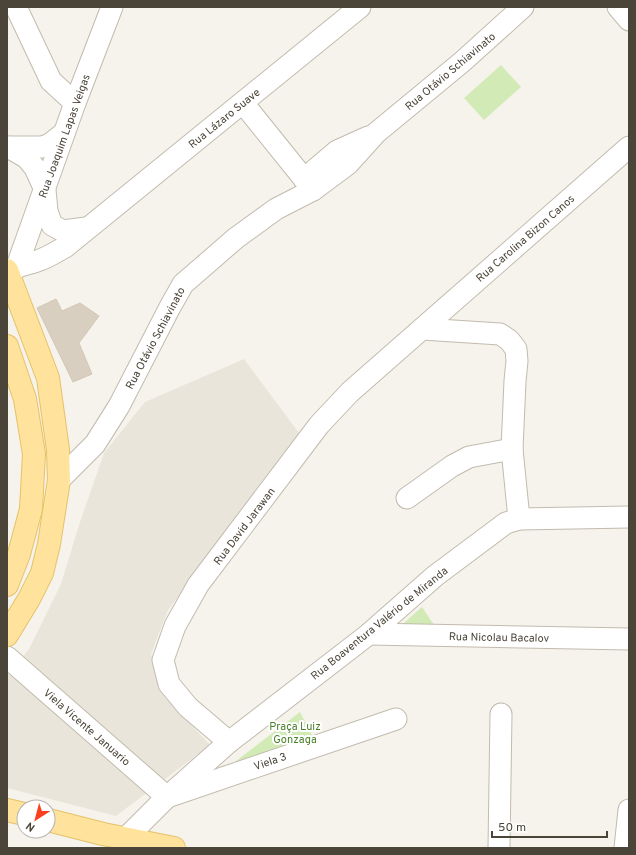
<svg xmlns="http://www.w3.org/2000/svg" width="636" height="855" font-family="Overpass,sans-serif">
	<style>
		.residential { fill: #eae5da }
		.green { fill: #d2eab5 }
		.building { fill: #d8cfc1; stroke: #d3c7b4 }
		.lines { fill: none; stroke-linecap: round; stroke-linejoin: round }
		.minor-casing { stroke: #c2bbae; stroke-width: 23 }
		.major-casing { stroke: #e6c16a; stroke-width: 24 }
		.minor { stroke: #fff; stroke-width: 21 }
		.major { stroke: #ffe39c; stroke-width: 22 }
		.labels { text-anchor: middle; stroke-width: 4; stroke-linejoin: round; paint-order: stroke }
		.street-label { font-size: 11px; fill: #4b4439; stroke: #fff }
		.park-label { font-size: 11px; fill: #4a7f2a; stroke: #fff }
	</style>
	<rect width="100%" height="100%" fill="#f6f3ec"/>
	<path class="residential" d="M244 359 302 437 168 610 151 654 164 696 210 745 116 816 7 788V677L29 649 61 584 79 525 104 453 145 402Z"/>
	<g class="green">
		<path d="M501 65 521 87 484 120 464 98Z"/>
		<path d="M422 607 434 625H403L405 622Z"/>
		<path d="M300 712 314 739 219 774Z"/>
	</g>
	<path class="building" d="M56 299 62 311 80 303 99 316 79 343 92 374 73 382 37 308Z"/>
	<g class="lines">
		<defs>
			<g id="minor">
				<path d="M16 7 51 81 75 103"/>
				<path d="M618 7 629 20"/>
				<path d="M243 103 313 190"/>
				<path d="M8 147 27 158 35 168 45 190 47 211 52 225 63 231 86 228"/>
				<path d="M10 147H42L50 144 64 133"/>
				<path d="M304 179 337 151 368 137"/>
				<path d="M17 266 75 103 112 7"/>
				<path d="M7 272C19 265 25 265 37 261 47 258 56 252 65 247L360 7"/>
				<path d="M422 329 500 334 509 340 516 349 517 361 515 381 512 449 519 519"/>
				<path d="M59 480 95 444 119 406 170 307 183 284 236 238 276 209 313 190 348 164 376 133 462 62 523 7"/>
				<path d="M407 498 452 466 469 457 512 449"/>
				<path d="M369 634 629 639"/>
				<path d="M7 657 167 797 396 719"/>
				<path d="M229 742 188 707 169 684 163 660 175 626 198 585 319 425 350 392 629 147"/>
				<path d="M126 838 167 797 229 742 369 634 435 576 506 523 519 519 629 517"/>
				<path d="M499 848 501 714"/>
				<path d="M625 848 629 810"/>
			</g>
			<g id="major">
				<path d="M7 270 48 378 58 450 59 480 49 544 42 573 29 599 7 635"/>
				<path d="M7 346 25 399 34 454 31 509 19 554 7 585"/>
				<path d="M7 810 24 814"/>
				<path d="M48 820 103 834 174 848"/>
			</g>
		</defs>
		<use href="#minor" class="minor-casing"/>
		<use href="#major" class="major-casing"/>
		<use href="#minor" class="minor"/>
		<use href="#major" class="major"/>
	</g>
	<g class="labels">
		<g class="street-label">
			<text transform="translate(450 71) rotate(-40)" y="4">Rua Otávio Schiavinato</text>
			<text transform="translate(224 118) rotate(-39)" y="4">Rua Lázaro Suave</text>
			<text transform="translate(64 136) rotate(-70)" y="4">Rua Joaquim Lapas Veigas</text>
			<text transform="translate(525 238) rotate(-41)" y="4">Rua Carolina Bizon Canos</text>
			<text transform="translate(155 338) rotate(-62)" y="4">Rua Otávio Schiavinato</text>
			<text transform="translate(244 526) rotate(-53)" y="4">Rua David Jarawan</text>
			<text transform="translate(379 623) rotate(-39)" y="4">Rua Boaventura Valério de Miranda</text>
			<text transform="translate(499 637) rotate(1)" y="4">Rua Nicolau Bacalov</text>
			<text transform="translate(87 727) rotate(41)" y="4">Viela Vicente Januario</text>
			<text transform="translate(270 761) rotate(-19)" y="4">Viela 3</text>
		</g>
		<g class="park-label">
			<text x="295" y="730">Praça Luiz<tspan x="295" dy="13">Gonzaga</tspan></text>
		</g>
	</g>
	<rect width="636" height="855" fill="none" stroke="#4b4439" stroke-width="16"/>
	<g transform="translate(36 819) rotate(216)"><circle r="19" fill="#ffffff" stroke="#b7b4b0"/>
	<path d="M0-3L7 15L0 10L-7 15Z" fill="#fc3f1d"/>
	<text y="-6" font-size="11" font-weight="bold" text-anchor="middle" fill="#4b4439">N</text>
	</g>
	<path d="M492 831v6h115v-6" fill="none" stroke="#4b4439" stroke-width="2"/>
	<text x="498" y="831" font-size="12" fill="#4b4439" stroke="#ffffff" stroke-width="3" paint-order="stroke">50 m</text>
</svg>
